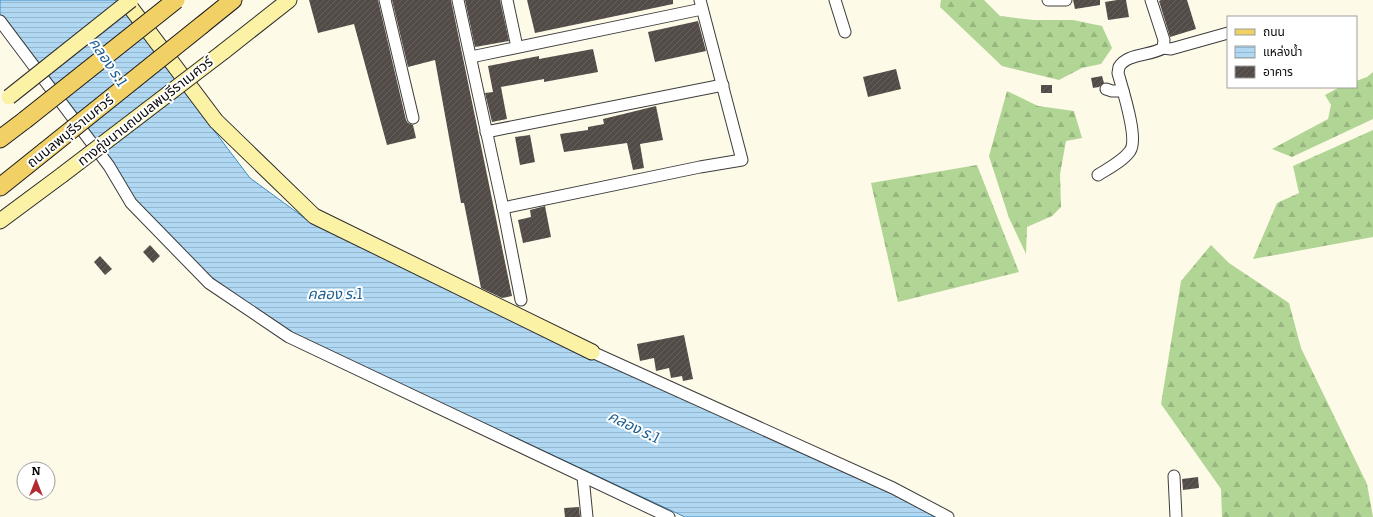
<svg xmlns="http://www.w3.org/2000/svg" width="1373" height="517" font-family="Literata,'Noto Sans Thai',serif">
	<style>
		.forest { fill: url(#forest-firs) }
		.water { fill: url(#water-rules); stroke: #3b8cc5 }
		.building { fill: url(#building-hatch) }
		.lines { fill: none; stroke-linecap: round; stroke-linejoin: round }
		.street-casing { stroke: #3d3d3d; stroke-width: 13 }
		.secondary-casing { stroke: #2c2c2c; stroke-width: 17 }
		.primary-casing { stroke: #1b1b1b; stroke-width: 19 }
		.street { stroke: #fff; stroke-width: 11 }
		.secondary { stroke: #fbf2a6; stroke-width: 15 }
		.primary { stroke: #f1d165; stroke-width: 17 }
		.secondary-bridge-casing { stroke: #2c2c2c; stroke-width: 17; stroke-linecap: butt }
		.primary-bridge-casing { stroke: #1b1b1b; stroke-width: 19; stroke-linecap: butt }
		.secondary-bridge { stroke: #fbf2a6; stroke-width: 15 }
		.primary-bridge { stroke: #f1d165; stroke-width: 17 }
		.labels { text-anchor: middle; stroke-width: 4; stroke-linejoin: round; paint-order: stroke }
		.street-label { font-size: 14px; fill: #0a0a0a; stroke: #fff }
		.water-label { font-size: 15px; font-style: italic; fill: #1b5d93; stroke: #fff }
	</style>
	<defs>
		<pattern id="forest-firs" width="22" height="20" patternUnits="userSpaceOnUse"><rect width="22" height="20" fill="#b1d595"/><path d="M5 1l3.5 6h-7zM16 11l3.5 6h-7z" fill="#97b67f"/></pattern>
		<pattern id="water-rules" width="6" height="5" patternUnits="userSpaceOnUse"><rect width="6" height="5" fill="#b0d8f2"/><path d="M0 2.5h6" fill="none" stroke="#96b8ce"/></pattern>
		<pattern id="building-hatch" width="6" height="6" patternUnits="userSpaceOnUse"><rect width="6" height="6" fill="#524b47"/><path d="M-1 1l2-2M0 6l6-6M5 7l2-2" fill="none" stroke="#66605d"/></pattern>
	</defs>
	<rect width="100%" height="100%" fill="#fefae8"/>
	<g class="forest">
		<path d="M941 0H984L1000 16 1033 20H1073L1102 26 1112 48 1101 64 1082 68 1059 80 1002 66 940 7Z"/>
		<path d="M1373 72V119L1292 157 1272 149 1328 119 1331 105 1325 95 1340 87H1356V81L1367 77Z"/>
		<path d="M1007 91 1038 106 1074 111 1082 138 1066 141 1060 174 1061 207 1052 216 1027 227 1026 254 1009 218 989 156Z"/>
		<path d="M1373 130V237L1253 259 1277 203 1299 193 1293 166Z"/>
		<path d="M977 165 1019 272 898 302 871 183Z"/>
		<path d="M1211 245 1229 263 1289 303 1301 348 1367 484 1373 517H1222L1221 489 1161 404 1181 281Z"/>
	</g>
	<path class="water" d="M0 0H115L250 178 306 219 921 507 934 517H685L287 331 212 279 136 205 0 16Z"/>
	<g class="building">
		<path d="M309 0H378L406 120 408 123 413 125 416 138 387 145 354 24 318 33Z"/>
		<path d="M392 0H451L512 296 502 298 481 288 464 203H461L435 60 408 67Z"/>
		<path d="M465 0H500L509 41 475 47Z"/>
		<path d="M527 0H673V4L535 33Z"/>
		<path d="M1073 0H1100V5L1075 9Z"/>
		<path d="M1117 0H1126L1129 17 1108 20 1105 2Z"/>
		<path d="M1161 0H1187L1196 29 1170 37 1159 1Z"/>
		<path d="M698 21 706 51 655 62 648 32Z"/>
		<path d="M593 49 598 72 544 82V79L501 87 507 119 492 122 485 93 493 92 488 66 539 56V59Z"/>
		<path d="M896 69 901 89 868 97 863 77Z"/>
		<path d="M1102 76 1104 83 1099 87 1093 88 1091 78Z"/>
		<rect x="1041" y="85" width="11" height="8"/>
		<path d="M656 106 663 140 640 144 644 168 633 170 627 143 564 152 560 134 588 130V127L604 124 603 119Z"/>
		<path d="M530 135 535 162 520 165 515 137Z"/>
		<path d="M545 206 551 237 523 243 518 220 531 217 530 210Z"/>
		<path d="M150 245 160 256 153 263 143 252Z"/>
		<path d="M100 256 112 269 105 275 94 262Z"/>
		<path d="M684 335 693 379 683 381 682 376 671 378 669 368 656 371 654 358 640 361 637 344Z"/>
		<path d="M1198 477 1199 488 1183 490 1182 479Z"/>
		<path d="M579 507 580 517H565L564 508Z"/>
	</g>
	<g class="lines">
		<defs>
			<g id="street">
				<path d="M385 0 413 118"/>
				<path d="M458 0 503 208 521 300"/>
				<path d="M507 0 517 47"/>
				<path d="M835 0 845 32"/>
				<path d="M1048 0H1066"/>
				<path d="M0 21 109 166 131 203 209 283 289 337 669 517"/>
				<path d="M1163 48 1171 49 1228 33"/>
				<path d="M471 57 702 9"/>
				<path d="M1106 89 1112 91H1123"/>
				<path d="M486 132 723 85"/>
				<path d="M1098 175C1109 168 1123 161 1130 151 1139 139 1122 88 1118 73L1119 67C1127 53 1151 56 1163 48L1164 40 1151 0"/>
				<path d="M503 208 700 167 742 160 700 0"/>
				<path d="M592 352 893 488 948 517"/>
				<path d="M1174 476 1176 517"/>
				<path d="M583 477 587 517"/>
			</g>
			<g id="secondary">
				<path d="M125 0 216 121 314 216 592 352"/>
				<path d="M223 52 289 0"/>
				<path d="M0 221 62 175"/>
			</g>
			<g id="primary">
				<path d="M202 25 233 0"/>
				<path d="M0 139 25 120"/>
				<path d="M0 187 45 151"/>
			</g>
		</defs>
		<use href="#street" class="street-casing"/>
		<use href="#secondary" class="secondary-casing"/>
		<use href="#primary" class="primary-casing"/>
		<use href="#street" class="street"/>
		<use href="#secondary" class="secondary"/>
		<use href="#primary" class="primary"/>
		<defs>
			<g id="secondary-bridge">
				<path d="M9 97 131 0"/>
				<path d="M62 175 223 52"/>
			</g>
			<g id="primary-bridge">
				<path d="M25 120 176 0"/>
				<path d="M45 151 202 25"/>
			</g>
		</defs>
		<use href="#secondary-bridge" class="secondary-bridge-casing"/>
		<use href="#primary-bridge" class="primary-bridge-casing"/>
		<use href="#secondary-bridge" class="secondary-bridge"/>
		<use href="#primary-bridge" class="primary-bridge"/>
	</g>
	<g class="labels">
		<g class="street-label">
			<text transform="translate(145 111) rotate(-38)" y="5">ทางคู่ขนานถนนลพบุรีราเมศวร์</text>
			<text transform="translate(70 131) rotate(-39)" y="5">ถนนลพบุรีราเมศวร์</text>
		</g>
		<g class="water-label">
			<text transform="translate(108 62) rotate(56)" y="5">คลอง ร.1</text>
			<text x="335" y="299">คลอง ร.1</text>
			<text transform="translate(634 427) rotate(26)" y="5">คลอง ร.1</text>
		</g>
	</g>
	<rect x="1227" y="16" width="130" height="72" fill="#ffffff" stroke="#9d9d9d"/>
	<rect x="1235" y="29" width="20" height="6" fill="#f1d165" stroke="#9d9d9d"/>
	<text x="1263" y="36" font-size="12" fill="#0a0a0a">ถนน</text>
	<rect x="1235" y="46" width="20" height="12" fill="url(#water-rules)" stroke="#9d9d9d"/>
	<text x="1263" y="56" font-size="12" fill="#0a0a0a">แหล่งน้ำ</text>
	<rect x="1235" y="66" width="20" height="12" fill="url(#building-hatch)" stroke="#9d9d9d"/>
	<text x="1263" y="76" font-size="12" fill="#0a0a0a">อาคาร</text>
	<g transform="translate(36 481)"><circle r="19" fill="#ffffff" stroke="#9d9d9d"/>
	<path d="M0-3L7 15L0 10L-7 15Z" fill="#b12b2f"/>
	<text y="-6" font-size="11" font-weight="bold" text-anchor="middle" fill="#0a0a0a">N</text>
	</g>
</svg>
